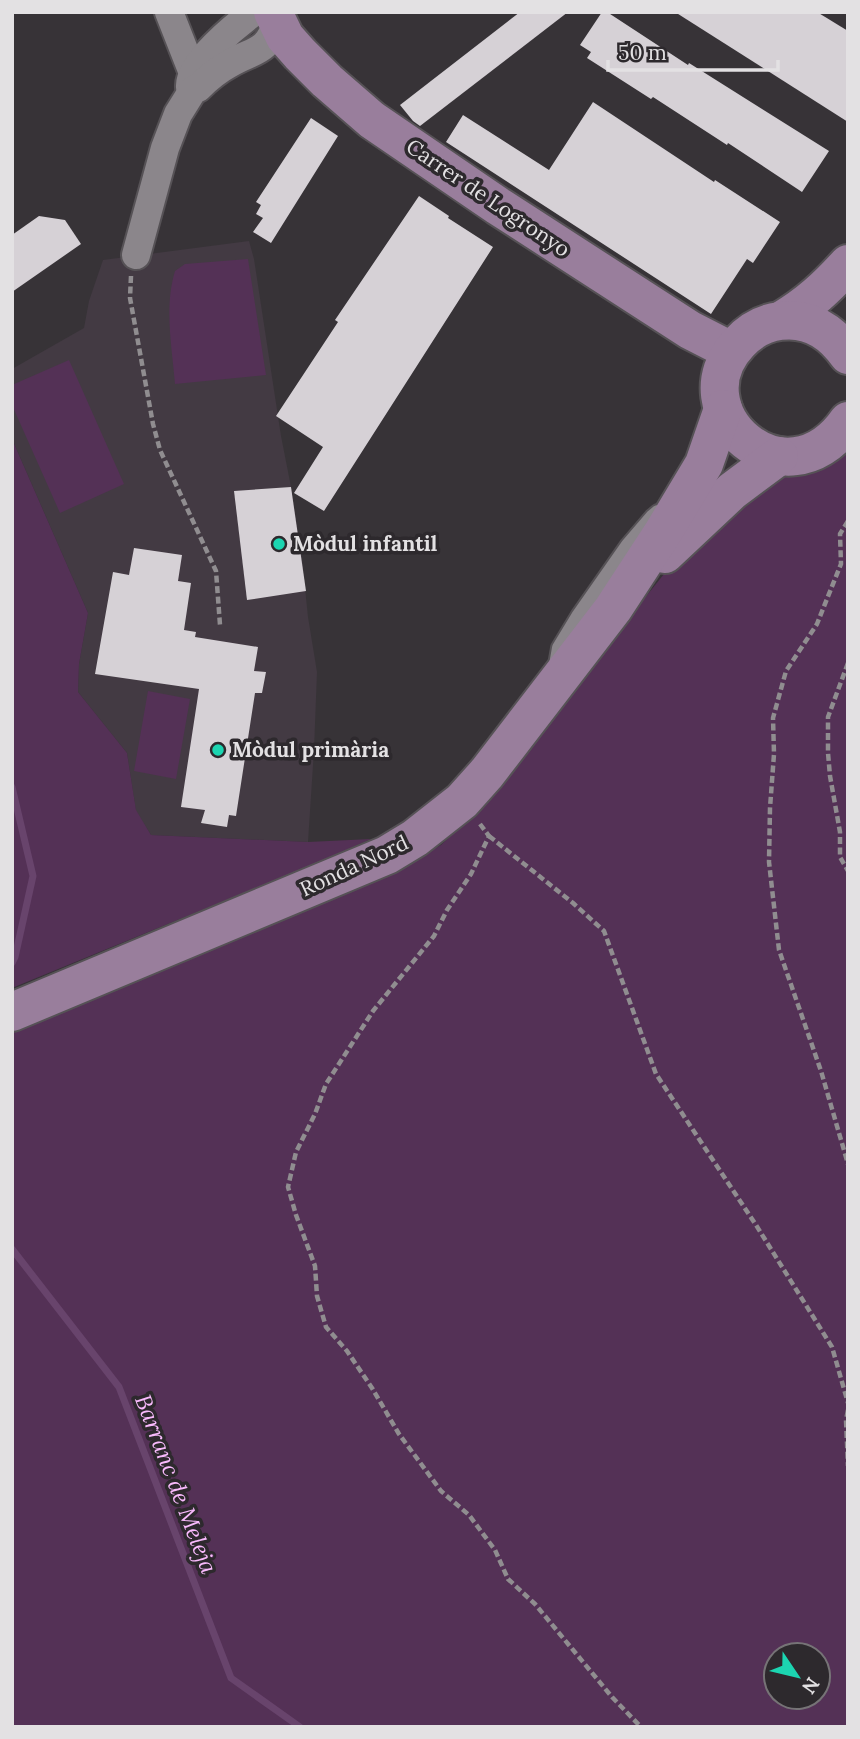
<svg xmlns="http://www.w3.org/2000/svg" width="860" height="1739" font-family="Lora,serif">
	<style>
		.built { fill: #433a43 }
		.green { fill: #543156; fill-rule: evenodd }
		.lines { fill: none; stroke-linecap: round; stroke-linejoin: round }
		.stream { stroke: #68446c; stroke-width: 7 }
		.building { fill: #d6d1d6 }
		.lane-casing { stroke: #565256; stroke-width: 18 }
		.street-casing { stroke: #565256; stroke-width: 32 }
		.secondary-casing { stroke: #565256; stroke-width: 42 }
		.path { stroke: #908d90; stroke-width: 4.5; stroke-dasharray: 7 3.5; stroke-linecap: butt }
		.lane { stroke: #8b868b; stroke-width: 14 }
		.street { stroke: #8b868b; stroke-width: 28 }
		.secondary { stroke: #997e9c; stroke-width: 38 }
		.poi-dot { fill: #1cd5b1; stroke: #2d292d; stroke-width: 2.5 }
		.labels { text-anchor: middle; stroke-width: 7; stroke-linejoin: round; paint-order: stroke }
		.street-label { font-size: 21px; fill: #e3e1e3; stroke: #2d292d }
		.poi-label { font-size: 21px; font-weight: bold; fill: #e3e1e3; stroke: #2d292d; text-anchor: start }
		.water-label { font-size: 23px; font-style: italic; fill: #f9bafd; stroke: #2d292d }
	</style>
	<rect width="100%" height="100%" fill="#373337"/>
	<path class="built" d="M249 241 254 259 281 436 291 487 302 559 308 617 317 672 314 750 308 842 151 835 136 811 127 753 78 692 79 664 88 613 12 439V369L84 328 89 301 103 260Z"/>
	<g class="green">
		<path d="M248 259 266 375 175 384C172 347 164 307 175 271L185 264Z"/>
		<path d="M69 360 124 484 60 513 12 405V385Z"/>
		<path d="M12 439 88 613 79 664 78 692 127 753 136 810 151 835 308 842 371 839 321 861 12 988Z"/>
		<path d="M848 444V1727H12V1032L95 998 159 968 390 873 441 845 491 797 533 746 631 615 685 548 758 481ZM776 1655H818V1697H776Z"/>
		<path d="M148 691 190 699 176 779 134 771Z"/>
	</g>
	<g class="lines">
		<g class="stream">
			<path d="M12 787 33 876 15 957 12 963"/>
			<path d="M12 1249 119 1387 231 1678 300 1727"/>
		</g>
	</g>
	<g class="building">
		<path d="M520 12H568L420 126 413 121 400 105Z"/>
		<path d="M602 12H607L688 65 689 63 829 151 802 192 728 143 727 145 653 97 651 99 587 58 591 52 580 45Z"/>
		<path d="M675 12H817L848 31V122Z"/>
		<path d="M593 102 714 182 715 180 780 222 753 263 747 259 711 314 446 142 463 115 549 170Z"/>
		<path d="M311 118 338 136 271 243 253 232 263 218 256 214 261 205 256 202Z"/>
		<path d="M419 196 449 216 448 218 493 247 324 511 294 493 323 447 276 416 338 322 335 320Z"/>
		<path d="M39 216 65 220 81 244 12 292V235Z"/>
		<path d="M291 487 306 591 247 600 234 491Z"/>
		<path d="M134 548 182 555 178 581 191 583 184 630 196 632 195 637 258 647 254 671 266 672 262 693H255L236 816 229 815 227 827 201 823 205 810 181 807 199 689 95 674 113 572 129 575Z"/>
	</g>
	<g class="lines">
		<defs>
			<path id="lane" d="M556 665 559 648 579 615 628 545 652 517 658 512"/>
			<g id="street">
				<path d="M169 12 193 73"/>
				<path d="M190 87C188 64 236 25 254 12"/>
				<path d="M136 255 165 148 178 114 193 90 198 88C207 79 218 70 229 64 254 49 267 54 277 22"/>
			</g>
			<g id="secondary">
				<path d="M273 12 285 37 300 54 327 81 372 120 498 206 690 330 731 351"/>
				<path d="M782 320C809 304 827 287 848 264"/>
				<path d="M848 355C832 332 810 317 780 321 764 323 750 331 739 343 675 410 785 511 848 421"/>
				<path d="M665 554 732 491 779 456"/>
				<path d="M12 1012 387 855 415 838 462 801 487 773 613 609 662 534 704 464 723 409"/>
			</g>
		</defs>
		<use href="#lane" class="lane-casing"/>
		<use href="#street" class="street-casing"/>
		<use href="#secondary" class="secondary-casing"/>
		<g class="path">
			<path d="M131 276 130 298 153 424 160 450 216 571 220 625"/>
			<path d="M848 521 840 534 841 564 817 624 786 671 773 718 774 754 770 808 769 862 779 950 821 1071 848 1164"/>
			<path d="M848 663 828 717V753L830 776 840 832V857L848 871"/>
			<path d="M480 824 489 836 471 874 447 910 434 936 373 1011 326 1084 315 1114 296 1152 288 1187 296 1215 315 1266 317 1296 326 1327 347 1351 372 1388 399 1434 441 1491 469 1515 495 1550 508 1579 535 1604 612 1697 641 1727"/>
			<path d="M489 836 573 903 604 931 656 1074 756 1225 832 1347 848 1403"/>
			<path d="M848 1410 846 1420 848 1466"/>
		</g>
		<use href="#lane" class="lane"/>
		<use href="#street" class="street"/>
		<use href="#secondary" class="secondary"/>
	</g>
	<g class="poi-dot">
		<circle cx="279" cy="544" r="7"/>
		<circle cx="218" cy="750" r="7"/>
	</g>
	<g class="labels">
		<g class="street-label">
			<text transform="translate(488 198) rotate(34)" y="7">Carrer de Logronyo</text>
			<text transform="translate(354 866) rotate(-25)" y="7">Ronda Nord</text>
		</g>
		<g class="poi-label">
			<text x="293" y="551">Mòdul infantil</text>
			<text x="232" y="757">Mòdul primària</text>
		</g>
		<g class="water-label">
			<text transform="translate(176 1484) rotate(69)" y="8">Barranc de Meleja</text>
		</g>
	</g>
	<rect width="860" height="1739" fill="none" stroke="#e3e1e3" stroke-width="28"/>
	<g transform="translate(797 1676) rotate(125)"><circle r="33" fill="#2d292d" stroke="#767376" stroke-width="2"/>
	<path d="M0-5L12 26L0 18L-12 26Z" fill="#1cd5b1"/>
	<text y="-10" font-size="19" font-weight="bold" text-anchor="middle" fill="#e3e1e3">N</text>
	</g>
	<path d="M608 60v10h170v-10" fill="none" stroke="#e3e1e3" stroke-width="3.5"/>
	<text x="618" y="60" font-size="21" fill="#e3e1e3" stroke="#2d292d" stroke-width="5" paint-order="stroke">50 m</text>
</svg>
